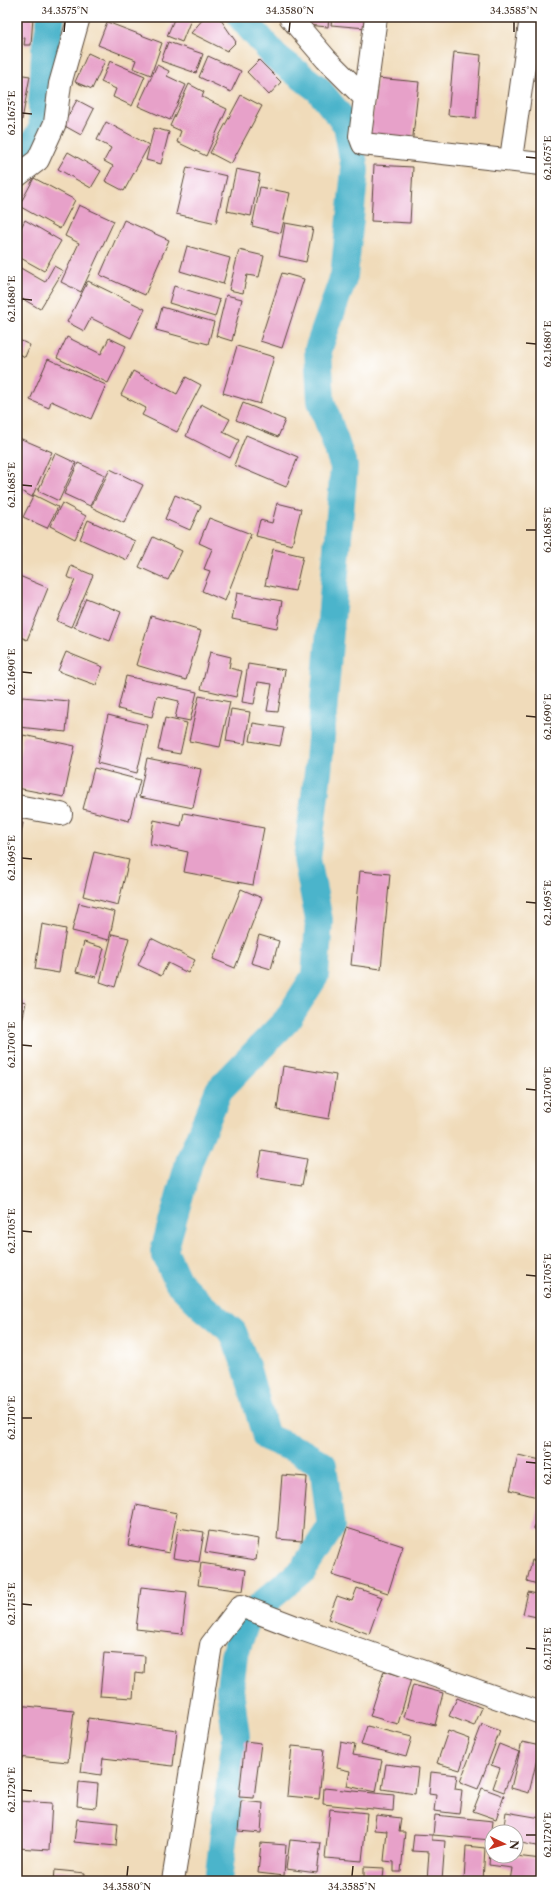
<svg xmlns="http://www.w3.org/2000/svg" width="558" height="1898" font-family="'Libre Caslon Text',serif">
	<style>
		.lines { fill: none; stroke-linecap: round; stroke-linejoin: round }
		.canal { stroke: #4cb4cb; stroke-width: 28 }
		.building { fill: #e7a1c9 }
		.minor-casing { stroke: #564535; stroke-width: 24 }
		.minor { stroke: #fff; stroke-width: 22 }
		.ticks { fill: none; stroke: #3b2a1e; stroke-width: 1.5 }
		.neatline { fill: none; stroke: #3b2a1e; stroke-width: 1.5 }
		.ticks-label { font-size: 10px; text-anchor: middle; fill: #3b2a1e }
	</style>
	<rect width="100%" height="100%" fill="#fff"/>
	<filter id="ink" filterUnits="userSpaceOnUse"><feTurbulence type="fractalNoise" baseFrequency=".025" numOctaves="2"/><feDisplacementMap in="SourceGraphic" scale="8" xChannelSelector="R" yChannelSelector="G"/><feConvolveMatrix kernelMatrix="1 2 1 2 8 2 1 2 1" color-interpolation-filters="sRGB"/></filter>
	<filter id="wash" filterUnits="userSpaceOnUse"><feTurbulence type="fractalNoise" baseFrequency=".012" numOctaves="4" result="noise"/><feDisplacementMap in="SourceGraphic" scale="16" xChannelSelector="R" yChannelSelector="G"/><feGaussianBlur stdDeviation="0.9" result="paint"/><feColorMatrix in="noise" values="0 0 0 0 0 0 0 0 0 0 0 0 0 0 0 0 0 1.4 0 .05"/><feComposite in="paint" operator="in"/></filter>
	<g filter="url(#wash)">
		<rect width="100%" height="100%" fill="#f0dbba"/>
		<g class="lines">
			<g class="canal">
				<path d="M17 158 28 151 43 128 42 109 45 51 51 17"/>
				<path d="M218 1881 236 1736 230 1689 234 1656 248 1616 303 1570 331 1527 323 1465 301 1452 266 1437 246 1366 233 1332 203 1307 178 1282 164 1251 190 1159 219 1090 287 1020 315 976 319 920 307 859 318 772 344 467 321 401 318 350 344 276 355 170 347 125 318 89 276 57 241 17"/>
			</g>
		</g>
		<g id="blocks">
			<g class="building">
				<path d="M19 17H33L31 45H24L25 38 17 37Z"/>
				<path d="M175 17H192L182 42 167 36Z"/>
				<path d="M201 17H219L236 42 227 51 191 33 204 18Z"/>
				<path d="M306 17H329L328 27 306 25Z"/>
				<path d="M332 17H367L366 28 331 25Z"/>
				<path d="M432 17H444V19Z"/>
				<path d="M541 19V59L532 58Z"/>
				<path d="M107 22 162 43 151 75 133 68 136 60 98 45Z"/>
				<path d="M168 42 203 54 196 73 161 61Z"/>
				<path d="M17 47H20L18 60H17Z"/>
				<path d="M454 52 481 55 476 118 448 115Z"/>
				<path d="M88 53 105 61 92 89 75 82Z"/>
				<path d="M208 56 241 71 231 92 199 77Z"/>
				<path d="M259 60 281 82 269 95 247 72Z"/>
				<path d="M110 61 145 76 132 106 113 97 116 89 101 82Z"/>
				<path d="M157 65 169 71 167 76 186 85 170 120 138 106Z"/>
				<path d="M17 74 30 76 22 120 17 119Z"/>
				<path d="M377 78 419 82 412 145 369 140Z"/>
				<path d="M189 84 204 92 202 97 227 109 206 156 177 142 181 131 170 126Z"/>
				<path d="M241 95 262 106 231 164 210 153Z"/>
				<path d="M77 100 94 109 81 135 63 125Z"/>
				<path d="M106 122 149 145 124 191 105 181 113 166 104 161 111 148 97 140Z"/>
				<path d="M154 128 169 132 161 164 146 160Z"/>
				<path d="M68 152 101 171 91 188 58 169Z"/>
				<path d="M374 165 413 167 410 223 371 221Z"/>
				<path d="M187 167 227 176 216 223 176 214Z"/>
				<path d="M236 169 260 174 251 216 227 211Z"/>
				<path d="M34 178 75 200 60 229 19 206Z"/>
				<path d="M260 187 290 193 281 233 252 226Z"/>
				<path d="M79 205 114 221 81 292 61 282 79 243 65 236Z"/>
				<path d="M25 220 61 241 44 271 17 256V235Z"/>
				<path d="M124 220 169 240 145 295 100 275Z"/>
				<path d="M285 223 313 228 306 262 279 256Z"/>
				<path d="M187 246 230 258 223 284 180 271Z"/>
				<path d="M239 250 264 256 259 277 247 275 243 293 229 290Z"/>
				<path d="M17 266 45 282 54 266 63 271 40 309 23 299 17 310Z"/>
				<path d="M282 273 304 279 282 348 260 341Z"/>
				<path d="M88 281 145 309 131 338 91 318 84 331 67 322Z"/>
				<path d="M174 286 220 300 215 317 169 303Z"/>
				<path d="M226 295 242 299 232 341 216 336Z"/>
				<path d="M162 307 214 322 208 344 156 330Z"/>
				<path d="M67 337 101 354 109 338 126 346 108 383 57 358Z"/>
				<path d="M17 339 30 345 25 357 17 353Z"/>
				<path d="M237 346 274 357 260 404 223 393Z"/>
				<path d="M48 359 106 385 91 419 51 401 49 408 30 400Z"/>
				<path d="M133 371 177 394 186 377 201 385 177 432 142 415 146 408 121 395Z"/>
				<path d="M243 403 285 420 278 437 236 420Z"/>
				<path d="M201 404 230 419 223 432 239 440 230 458 186 436Z"/>
				<path d="M246 435 298 457 286 487 234 465Z"/>
				<path d="M17 437 52 452 32 497 21 491 17 500Z"/>
				<path d="M55 453 76 463 59 501 38 491Z"/>
				<path d="M78 463 105 475 90 506 64 494Z"/>
				<path d="M110 469 143 485 124 523 91 507Z"/>
				<path d="M34 495 58 507 47 528 23 517Z"/>
				<path d="M175 495 201 506 190 530 165 519Z"/>
				<path d="M62 503 86 516 75 539 50 526Z"/>
				<path d="M277 503 301 509 292 545 256 536 260 520 272 523Z"/>
				<path d="M209 518 251 534 225 601 202 591 210 571 204 569 212 549 199 543Z"/>
				<path d="M88 520 135 541 127 560 80 539Z"/>
				<path d="M153 537 182 551 168 580 139 567Z"/>
				<path d="M273 549 303 556 295 591 265 585Z"/>
				<path d="M71 566 93 575 71 627 57 621 75 580 67 577Z"/>
				<path d="M17 575 48 588 27 640 17 635Z"/>
				<path d="M237 593 282 601 277 628 232 619Z"/>
				<path d="M86 598 121 612 110 641 74 627Z"/>
				<path d="M151 616 201 631 186 680 136 665Z"/>
				<path d="M66 652 103 667 96 685 58 671Z"/>
				<path d="M210 652 231 657 229 668 242 671 236 697 201 689Z"/>
				<path d="M248 664 285 670 278 712 267 711 272 684 258 682 254 704 242 702Z"/>
				<path d="M126 676 197 692 190 721 175 718 179 701 157 696 152 717 118 709Z"/>
				<path d="M199 696 230 702 220 747 189 741Z"/>
				<path d="M22 697 69 701 66 732 19 727Z"/>
				<path d="M231 709 250 712 245 744 226 741Z"/>
				<path d="M108 715 148 725 137 773 97 763Z"/>
				<path d="M165 718 187 723 180 754 158 750Z"/>
				<path d="M253 723 284 728 280 746 250 741Z"/>
				<path d="M23 735 75 746 64 797 17 788V768Z"/>
				<path d="M147 758 201 769 193 808 139 797Z"/>
				<path d="M94 768 140 780 129 821 83 809Z"/>
				<path d="M184 813 264 828 253 885 184 872 188 852 150 844 154 820 181 826Z"/>
				<path d="M17 822 23 823 18 849H17Z"/>
				<path d="M94 852 129 860 118 905 83 896Z"/>
				<path d="M360 871 390 874 381 969 351 965Z"/>
				<path d="M241 889 262 898 235 968 213 959Z"/>
				<path d="M79 903 115 912 109 940 72 931Z"/>
				<path d="M42 924 66 929 59 973 35 969Z"/>
				<path d="M112 934 129 938 115 987 100 982Z"/>
				<path d="M259 935 279 941 271 969 251 963Z"/>
				<path d="M151 938 195 960 188 973 168 963 161 976 138 965Z"/>
				<path d="M84 942 104 948 96 977 76 972Z"/>
				<path d="M17 1000 26 1002 18 1042H17Z"/>
				<path d="M283 1066 336 1075 329 1119 277 1110Z"/>
				<path d="M262 1151 307 1159 302 1185 257 1178Z"/>
				<path d="M518 1455 541 1460V1482L537 1497 510 1490Z"/>
				<path d="M282 1475 307 1477 302 1541 277 1539Z"/>
				<path d="M541 1500V1530L534 1529Z"/>
				<path d="M136 1505 177 1513 169 1553 128 1545Z"/>
				<path d="M178 1528 204 1532 199 1562 173 1558Z"/>
				<path d="M347 1528 403 1546 388 1593 332 1575Z"/>
				<path d="M209 1531 259 1539 256 1560 205 1552Z"/>
				<path d="M532 1560 541 1562V1585L527 1581Z"/>
				<path d="M201 1563 246 1570 243 1591 198 1585Z"/>
				<path d="M141 1587 187 1592 182 1634 136 1629Z"/>
				<path d="M357 1588 382 1597 369 1634 328 1619 337 1596 352 1601Z"/>
				<path d="M528 1592 541 1595V1618L523 1614Z"/>
				<path d="M104 1653 145 1656 144 1674 135 1673 133 1698 100 1696Z"/>
				<path d="M384 1671 411 1679 398 1724 370 1716Z"/>
				<path d="M413 1685 443 1693 435 1725 404 1717Z"/>
				<path d="M457 1698 482 1708 474 1726 449 1716Z"/>
				<path d="M17 1705 74 1711 68 1762 17 1757Z"/>
				<path d="M88 1718 177 1730 173 1766 103 1758 101 1775 81 1772Z"/>
				<path d="M482 1724 500 1731 478 1789 460 1782Z"/>
				<path d="M367 1726 412 1737 406 1757 361 1745Z"/>
				<path d="M448 1731 470 1739 460 1770 437 1763Z"/>
				<path d="M245 1741 261 1743 254 1798 239 1797Z"/>
				<path d="M341 1742 355 1745 353 1755 382 1760 376 1792 347 1786 350 1771 337 1768Z"/>
				<path d="M522 1742 540 1746 529 1793 511 1788Z"/>
				<path d="M499 1744 519 1752 504 1792 493 1788 500 1768 491 1765Z"/>
				<path d="M292 1746 324 1749 319 1799 287 1796Z"/>
				<path d="M386 1764 418 1768 415 1794 382 1789Z"/>
				<path d="M431 1772 457 1775 455 1789 462 1790 459 1814 434 1811 436 1795 429 1794Z"/>
				<path d="M79 1782 98 1784 96 1808 77 1806Z"/>
				<path d="M324 1788 394 1795 393 1811 323 1804Z"/>
				<path d="M482 1788 504 1796 496 1819 473 1811Z"/>
				<path d="M17 1801 52 1803 49 1850 17 1848Z"/>
				<path d="M241 1801 263 1803 261 1833 238 1831Z"/>
				<path d="M330 1809 367 1813 362 1861 325 1858Z"/>
				<path d="M506 1812 541 1818V1847L516 1842V1832H503Z"/>
				<path d="M376 1815 401 1818 399 1832H405L401 1872H394V1862L384 1861 387 1831 374 1830Z"/>
				<path d="M435 1815 493 1821 491 1840 433 1835Z"/>
				<path d="M77 1819 118 1823 116 1846 74 1842Z"/>
				<path d="M414 1834 432 1835V1840L445 1841 442 1881H427L429 1852 412 1851Z"/>
				<path d="M290 1840 321 1843 317 1873 286 1869Z"/>
				<path d="M261 1843 286 1845 284 1876 258 1873Z"/>
				<path d="M466 1846 485 1848 483 1881H464Z"/>
				<path d="M490 1852 492 1853V1856H516L541 1859V1881H510L512 1868 489 1865Z"/>
				<path d="M364 1867 384 1868 383 1879 364 1878Z"/>
				<path d="M55 1870 85 1873 84 1881H54Z"/>
				<path d="M263 1878 282 1880V1881H263Z"/>
			</g>
		</g>
	</g>
	<g filter="url(#ink)">
		<use href="#blocks" fill-opacity="0" stroke="#564535" stroke-width="1"/>
		<g class="lines">
			<defs>
				<g id="minor">
					<path d="M290 17 326 59 365 98 360 136 363 144 541 164"/>
					<path d="M365 98 376 17"/>
					<path d="M511 159 531 17"/>
					<path d="M17 176 38 160 55 123 60 84 79 17"/>
					<path d="M17 806 61 814"/>
					<path d="M173 1881 211 1645 241 1606 301 1629 541 1713"/>
				</g>
			</defs>
			<use href="#minor" class="minor-casing"/>
			<use href="#minor" class="minor"/>
		</g>
	</g>
	<path class="ticks" d="M64 32 65 22M289 32 290 22M514 32V22M22 113 32 114M526 157 536 158M22 299 32 300M526 343 536 344M22 485 32 486M526 530H536M22 672 32 673M526 716 536 717M22 858 32 859M526 902 536 903M22 1045 32 1046M526 1089 536 1090M22 1231 32 1232M526 1275 536 1276M22 1418H32M526 1462 536 1463M22 1604 32 1605M526 1648 536 1649M22 1790 32 1791M526 1835H536M127 1876 128 1866M352 1876 353 1866"/>
	<rect width="558" height="1898" fill="none" stroke="#fff" stroke-width="44"/>
	<g transform="translate(504 1844) rotate(95)"><circle r="19" fill="#ffffff" stroke="#b1aaa5"/>
	<path d="M0-3L7 15L0 10L-7 15Z" fill="#c8321e"/>
	<text y="-6" font-size="11" font-weight="bold" text-anchor="middle" fill="#3b2a1e">N</text>
	</g>
	<rect x="22" y="22" width="514" height="1854" class="neatline"/>
	<g class="ticks-label">
		<text x="65" y="14">34.3575°N</text>
		<text x="290" y="14">34.3580°N</text>
		<text x="514" y="14">34.3585°N</text>
		<text transform="translate(11 113) rotate(-90)" y="4">62.1675°E</text>
		<text transform="translate(547 158) rotate(-90)" y="4">62.1675°E</text>
		<text transform="translate(11 299) rotate(-90)" y="4">62.1680°E</text>
		<text transform="translate(547 344) rotate(-90)" y="4">62.1680°E</text>
		<text transform="translate(11 485) rotate(-90)" y="4">62.1685°E</text>
		<text transform="translate(547 530) rotate(-90)" y="4">62.1685°E</text>
		<text transform="translate(11 672) rotate(-90)" y="4">62.1690°E</text>
		<text transform="translate(547 717) rotate(-90)" y="4">62.1690°E</text>
		<text transform="translate(11 858) rotate(-90)" y="4">62.1695°E</text>
		<text transform="translate(547 903) rotate(-90)" y="4">62.1695°E</text>
		<text transform="translate(11 1045) rotate(-90)" y="4">62.1700°E</text>
		<text transform="translate(547 1090) rotate(-90)" y="4">62.1700°E</text>
		<text transform="translate(11 1231) rotate(-90)" y="4">62.1705°E</text>
		<text transform="translate(547 1276) rotate(-90)" y="4">62.1705°E</text>
		<text transform="translate(11 1418) rotate(-90)" y="4">62.1710°E</text>
		<text transform="translate(547 1463) rotate(-90)" y="4">62.1710°E</text>
		<text transform="translate(11 1604) rotate(-90)" y="4">62.1715°E</text>
		<text transform="translate(547 1649) rotate(-90)" y="4">62.1715°E</text>
		<text transform="translate(11 1790) rotate(-90)" y="4">62.1720°E</text>
		<text transform="translate(547 1835) rotate(-90)" y="4">62.1720°E</text>
		<text x="127" y="1890">34.3580°N</text>
		<text x="352" y="1890">34.3585°N</text>
	</g>
</svg>
